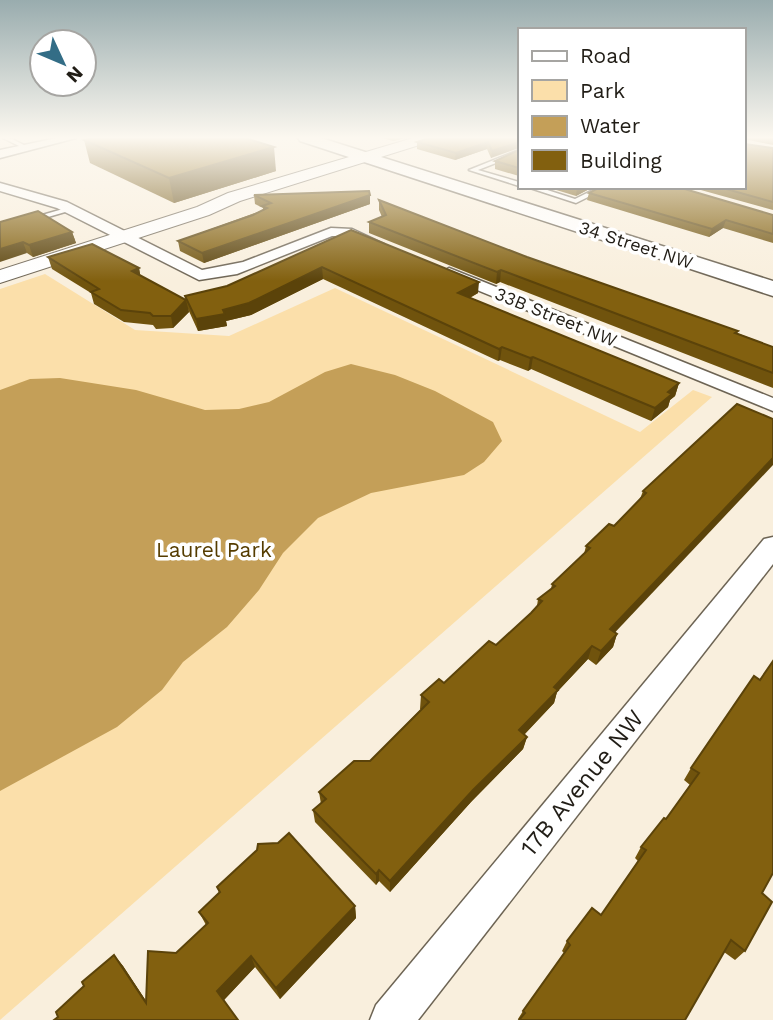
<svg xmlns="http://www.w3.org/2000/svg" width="773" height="1020" font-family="'Work Sans',sans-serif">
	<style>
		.green { fill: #fbdfaa }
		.water { fill: #c49f58 }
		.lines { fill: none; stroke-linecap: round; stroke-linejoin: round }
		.service-casing { stroke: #6d6454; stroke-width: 3 }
		.minor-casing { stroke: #6d6454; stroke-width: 3 }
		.tertiary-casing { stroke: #6d6454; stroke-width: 2 }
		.secondary-casing { stroke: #6d6454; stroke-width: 3 }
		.service { fill: #fff; fill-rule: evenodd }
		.minor { fill: #fff; fill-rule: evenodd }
		.tertiary { fill: #fff; fill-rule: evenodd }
		.secondary { fill: #fff; fill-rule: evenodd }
		.wall { fill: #70530d }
		.shaded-wall { fill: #5b430a }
		.building { fill: #82600f; stroke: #5b430a; stroke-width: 2 }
		.labels { text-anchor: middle; stroke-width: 7; stroke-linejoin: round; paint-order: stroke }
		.far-street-label { font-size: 18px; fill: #211d16; stroke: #fff }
		.park-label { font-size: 21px; fill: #553c00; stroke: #fff }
		.near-street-label { font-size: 24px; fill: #211d16; stroke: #fff }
	</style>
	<rect width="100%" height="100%" fill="#f9efdd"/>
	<path class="green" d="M45 274 135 330 229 336 335 288 640 432 693 390 712 397 0 1020V289Z"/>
	<path class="water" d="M351 364 395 375 435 391 493 422 502 441 484 462 464 475 371 493 318 518 283 553 259 590 227 627 183 662 162 690 117 727 0 791V390L30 379 60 378 136 390 205 410 239 409 269 402 325 372Z"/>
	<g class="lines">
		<defs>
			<g id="service">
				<path d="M3 138H10L30 148 25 149Z"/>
				<path d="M519 150V154L478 170 519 182V186L469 170Z"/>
				<path d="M527 187H538L575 199 599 187H608L576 203Z"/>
				<path d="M70 207 72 208V210L0 231V227Z"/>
			</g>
			<g id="minor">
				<path d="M57 138H76L0 158V150Z"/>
				<path d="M0 183 67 202 202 270 243 262 331 228 352 229 384 244 377 248 345 236H332L237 274 199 280 57 208 0 191Z"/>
				<path d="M449 268 773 398V411L443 276 441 273Z"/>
				<path d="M773 537V564L418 1020H370L376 1005 764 539Z"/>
			</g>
			<path id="tertiary" d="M413 138H434L432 141 240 201 209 215 0 283V270L197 207 228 193Z"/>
			<path id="secondary" d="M298 138H321L773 281V296L300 141Z"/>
		</defs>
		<use href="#service" class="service-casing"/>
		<use href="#minor" class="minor-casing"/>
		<use href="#tertiary" class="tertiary-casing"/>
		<use href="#secondary" class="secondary-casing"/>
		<use href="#service" class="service"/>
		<use href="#minor" class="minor"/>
		<use href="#tertiary" class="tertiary"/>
		<use href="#secondary" class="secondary"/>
	</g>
	<g class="wall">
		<path d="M382 138H405L393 141Z"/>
		<path d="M519 138 491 158 487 149 455 160 417 149V142Z"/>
		<path d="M743 138H773V145L744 139 745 144 773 148V210L690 187H743Z"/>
		<path d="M84 140 276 171 174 203 90 163Z"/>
		<path d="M519 150V176L495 169V161Z"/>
		<path d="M553 187H593L576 196 553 189Z"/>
		<path d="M589 193 773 215V243L723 228 709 237 587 200Z"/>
		<path d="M254 195 370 204 204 263 180 251 178 241 263 210V208L255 204Z"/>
		<path d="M379 200 527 257 738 331 737 333 773 347V388L500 282 496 284 369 233V222L382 217 379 210Z"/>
		<path d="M0 222 72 232 76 243 33 257 27 253Z"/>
		<path d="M351 230 478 293 470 298 679 383 675 396 670 400 668 407 651 421 531 369 528 371 500 360 498 361 323 279 251 315 226 321 227 326 198 331 188 309 189 312 173 328 156 329 153 325 124 322 94 304 91 293 52 269 48 257 139 268 140 276 186 300 185 296 227 286Z"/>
		<path d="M737 404 615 632 617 634 613 647 596 665 588 659 557 692 554 703 524 735 527 737 523 749 471 802 390 892 379 881 376 885 315 822 313 810 321 804 319 792 370 761 421 709H420L421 695 444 683 496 645 531 613 537 606 538 599 551 589 552 584 584 554 586 546 614 526 640 499 643 491Z"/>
		<path d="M754 676 762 893 745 951 735 960 724 952 519 1020 518 1019 523 1011 564 953 562 951 567 941 601 915 638 861 635 858 641 847 666 819 690 785 684 780 691 768Z"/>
		<path d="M217 887 355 906 356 918 280 999 255 967 224 1000 54 1020 114 955 123 966 146 1001 176 953 206 925 199 912 219 893Z"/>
	</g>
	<g class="shaded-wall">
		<path d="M393 138H405L393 141Z"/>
		<path d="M488 142 487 149 455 160 456 153Z"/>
		<path d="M519 142V148L491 158 492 151Z"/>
		<path d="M274 147 276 171 174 203 169 178Z"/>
		<path d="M579 187H593L576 196 577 188Z"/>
		<path d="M370 195V204L204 263 202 253Z"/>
		<path d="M726 220 723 228 709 237 712 229Z"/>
		<path d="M72 232 76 243 33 257 29 245Z"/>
		<path d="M23 242 27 253 0 262V249Z"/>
		<path d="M322 267 323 279 251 315 226 321 227 326 198 331 196 319 223 310Z"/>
		<path d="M139 268 141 279 132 271Z"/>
		<path d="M501 270 500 282 496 284 497 272Z"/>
		<path d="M479 282 478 293 457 304 458 293Z"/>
		<path d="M186 300 189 312 173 328 171 316Z"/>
		<path d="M502 347 500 360 498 361 499 349Z"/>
		<path d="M533 357 531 369 528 371 530 358Z"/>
		<path d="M679 383 675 396 670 400 668 407 651 421 655 408 668 392Z"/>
		<path d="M773 458V465L606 642 610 629Z"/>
		<path d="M617 634 613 647 596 665 601 651Z"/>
		<path d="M592 646 588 659 557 692 554 703 516 743 519 730 554 687Z"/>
		<path d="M527 737 523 749 471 802 390 892V881L473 790Z"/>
		<path d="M379 870V881L376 885V874Z"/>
		<path d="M355 906 356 918 280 999 276 988Z"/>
		<path d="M114 955 123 966 154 1013 146 1003Z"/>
		<path d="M251 956 255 967 223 1001 217 991Z"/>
	</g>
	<g class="building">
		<path d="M92 138H245L274 147 169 178 84 140Z"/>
		<path d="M429 138H519V142L492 151 488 142 456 153 417 142Z"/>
		<path d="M743 138 745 144 773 148V202L719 187H743Z"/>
		<path d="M519 150V168L495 161Z"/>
		<path d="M600 187H678L773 215V234L726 220 712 229 589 193Z"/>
		<path d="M369 191 370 195 202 253 178 241 253 215 267 208 262 206 271 203 254 195Z"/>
		<path d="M379 200 527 257 738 331 735 333 773 347V373L501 270 497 272 369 222 386 215Z"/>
		<path d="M38 211 72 232 29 245 23 242 0 249V222Z"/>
		<path d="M351 230 479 282 458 293 679 383 668 392 672 394 655 408 533 357 530 358 502 347 499 349 322 267 249 303 223 310 225 314 196 319 185 296 227 286Z"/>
		<path d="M92 244 139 268 132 271 186 300 171 316H153L150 313 121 310 91 292 99 289 48 257Z"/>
		<path d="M737 404 773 419V458L610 629 617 634 601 651 592 646 554 687 558 690 519 730 527 737 473 790 390 881 379 870 376 874 313 810 326 799 319 792 354 761H370L429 702 421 695 439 679 444 683 489 641 496 645 531 613 542 601 538 599 555 586 552 584 590 548 586 546 609 524 614 526 646 493 643 491Z"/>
		<path d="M773 661V873L762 893 772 902 745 951 731 940 685 1020H519L525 1013 523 1011 570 945 567 941 592 908 601 915 646 850 641 847 664 818 666 819 699 773 691 768 754 676 760 680Z"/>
		<path d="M289 833 355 906 276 988 251 956 217 991 238 1020H54L58 1017 56 1012 84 986 82 982 114 955 146 1003 148 951 176 953 208 923 199 912 220 892 217 887 257 850 258 844 278 843Z"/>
	</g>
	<linearGradient id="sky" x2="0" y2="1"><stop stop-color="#99acae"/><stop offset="0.49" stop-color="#fcf8f0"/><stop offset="1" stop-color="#fcf8f0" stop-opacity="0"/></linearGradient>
	<rect width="773" height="281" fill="url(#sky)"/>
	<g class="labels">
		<g class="far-street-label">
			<text transform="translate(636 245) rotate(18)" y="6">34 Street NW</text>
			<text transform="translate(556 317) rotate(22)" y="6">33B Street NW</text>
		</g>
		<g class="park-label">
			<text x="214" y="557">Laurel Park</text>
		</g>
		<g class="near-street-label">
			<text transform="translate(582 783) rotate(-51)" y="8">17B Avenue NW</text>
		</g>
	</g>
	<rect x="518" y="28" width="228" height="161" fill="#ffffff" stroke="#a6a5a2" stroke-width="2"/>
	<rect x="532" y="51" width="35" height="10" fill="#ffffff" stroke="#a6a5a2" stroke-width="2"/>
	<text x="580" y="63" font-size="21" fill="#211d16">Road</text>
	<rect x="532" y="80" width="35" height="21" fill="#fbdfaa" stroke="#a6a5a2" stroke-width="2"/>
	<text x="580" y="98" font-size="21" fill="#211d16">Park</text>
	<rect x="532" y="116" width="35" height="21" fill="#c49f58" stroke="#a6a5a2" stroke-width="2"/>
	<text x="580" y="133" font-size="21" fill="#211d16">Water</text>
	<rect x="532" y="150" width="35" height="21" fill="#82600f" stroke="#a6a5a2" stroke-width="2"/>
	<text x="580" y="168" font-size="21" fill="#211d16">Building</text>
	<g transform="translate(63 63) rotate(134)"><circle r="33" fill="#ffffff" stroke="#a6a5a2" stroke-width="2"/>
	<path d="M0-5L12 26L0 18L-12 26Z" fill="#336d86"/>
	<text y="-10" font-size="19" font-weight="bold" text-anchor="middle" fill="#211d16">N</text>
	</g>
</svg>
